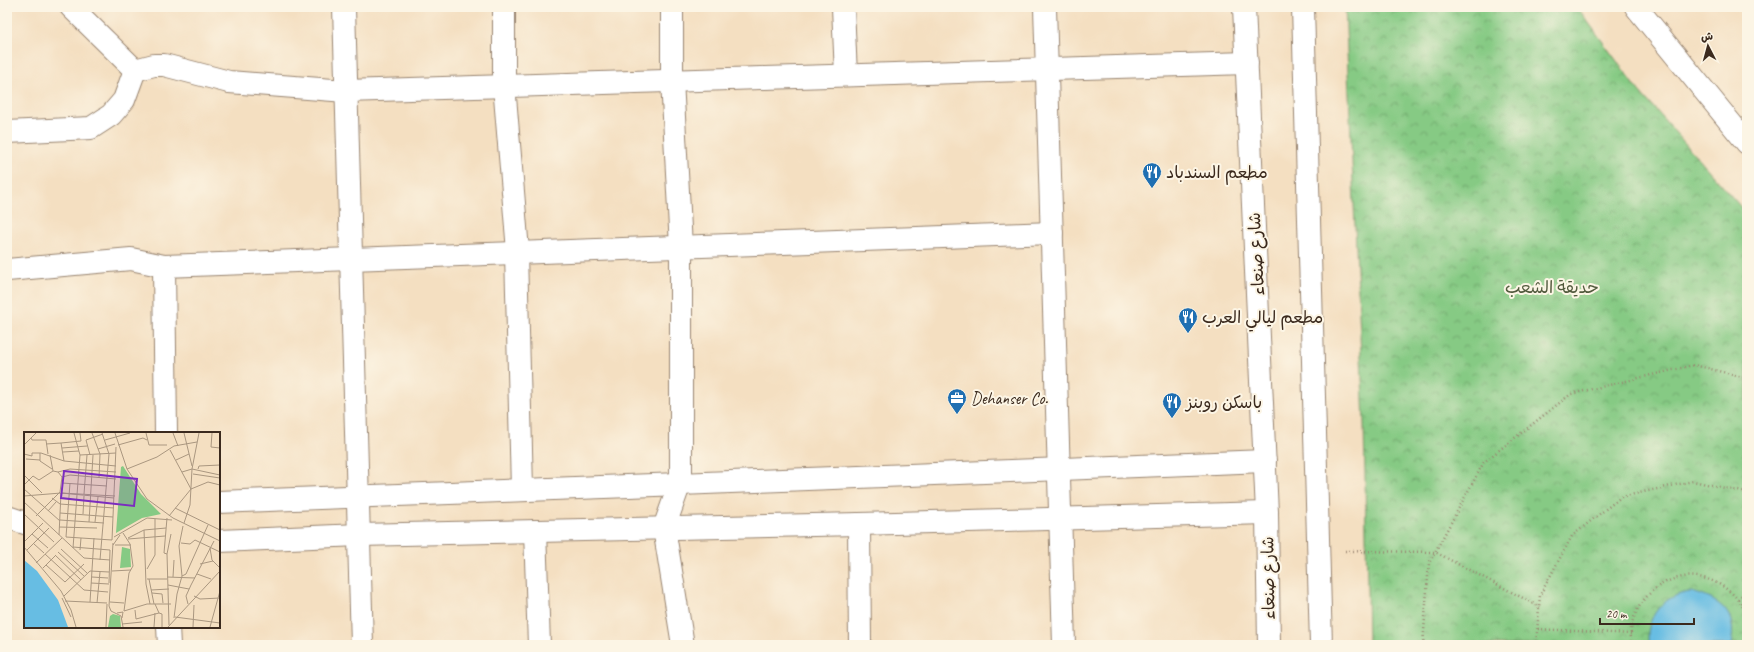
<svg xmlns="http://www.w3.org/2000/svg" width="1754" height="652" font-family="Caveat,'Playpen Sans Arabic',sans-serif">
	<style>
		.park { fill: url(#park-crowns); stroke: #607a51 }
		.water { fill: #67bde3; stroke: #517480 }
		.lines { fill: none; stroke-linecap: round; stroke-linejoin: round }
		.minor-casing { stroke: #988470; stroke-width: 24 }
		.highway-casing { stroke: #988470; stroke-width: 24 }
		.path { stroke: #988470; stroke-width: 2.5; stroke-dasharray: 1 3; stroke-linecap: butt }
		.minor { stroke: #fff; stroke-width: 22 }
		.highway { stroke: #fff; stroke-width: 22 }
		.labels { text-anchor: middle; stroke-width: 4; stroke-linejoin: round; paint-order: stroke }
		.poi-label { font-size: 17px; fill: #3b2a1e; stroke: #fcf5e5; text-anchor: start }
		.street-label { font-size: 17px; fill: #3b2a1e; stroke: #fcf5e5 }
		.park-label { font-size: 17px; fill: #525a3d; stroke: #fcf5e5 }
		.inset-road { fill: none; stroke: #aa9780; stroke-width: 1 }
		.view { fill: #7b2cbf; fill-opacity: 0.15; stroke: #7b2cbf; stroke-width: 2 }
		.inset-edge { fill: none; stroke: #3b2a1e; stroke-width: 2 }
	</style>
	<defs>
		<pattern id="park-crowns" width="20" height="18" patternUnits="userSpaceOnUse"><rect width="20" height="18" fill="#86ca84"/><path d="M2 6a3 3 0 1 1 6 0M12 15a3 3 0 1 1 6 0" fill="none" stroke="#6fa46b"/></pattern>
	</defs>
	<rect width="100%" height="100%" fill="#fcf5e5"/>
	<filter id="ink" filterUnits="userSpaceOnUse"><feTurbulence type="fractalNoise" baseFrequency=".025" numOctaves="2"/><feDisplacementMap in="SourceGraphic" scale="8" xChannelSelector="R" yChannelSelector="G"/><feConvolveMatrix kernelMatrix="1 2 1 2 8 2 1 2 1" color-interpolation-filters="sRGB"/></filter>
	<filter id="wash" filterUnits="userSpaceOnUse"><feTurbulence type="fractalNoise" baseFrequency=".012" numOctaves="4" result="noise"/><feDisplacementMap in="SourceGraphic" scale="16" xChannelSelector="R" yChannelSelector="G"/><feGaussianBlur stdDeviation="0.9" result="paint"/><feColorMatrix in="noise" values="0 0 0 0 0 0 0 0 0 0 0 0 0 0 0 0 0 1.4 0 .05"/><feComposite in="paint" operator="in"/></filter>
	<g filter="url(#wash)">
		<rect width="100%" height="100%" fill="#f4dfc1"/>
		<path class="park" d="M1345 7H1577L1639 91 1747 214V645H1368L1364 423Z"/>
		<path class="water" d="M1692 592C1720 600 1738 612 1731 645H1649C1643 618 1665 593 1692 592Z"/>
	</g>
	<g filter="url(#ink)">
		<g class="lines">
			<defs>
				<g id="minor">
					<path d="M71 7 135 70"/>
					<path d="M344 7 362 645"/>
					<path d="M504 7V85L518 251 516 253 522 489"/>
					<path d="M672 7V80L681 247V480L664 528 683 645"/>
					<path d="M843 7 846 75"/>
					<path d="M1045 7 1064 645"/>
					<path d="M7 132 91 128 111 115 124 100 135 70 154 65H164L229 82 346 91 1247 63"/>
					<path d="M164 266 166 433"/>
					<path d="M7 270 131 259 164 266 1052 233"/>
					<path d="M219 502 1265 461"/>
					<path d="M7 517 25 523"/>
					<path d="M859 524 860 645"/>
					<path d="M535 531 539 645"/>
					<path d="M219 541 359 535 859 524 1267 513"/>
					<path d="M168 627 169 645"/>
				</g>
				<g id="highway">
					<path d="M1244 7 1267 513 1269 645"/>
					<path d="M1303 7 1321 645"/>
					<path d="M1636 7 1747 143"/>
				</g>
			</defs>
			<use href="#minor" class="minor-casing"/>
			<use href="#highway" class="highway-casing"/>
			<g class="path">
				<path d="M1345 551 1435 552 1540 607"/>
				<path d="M1738 599 1747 591"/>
				<path d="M1538 629 1632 634"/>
				<path d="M1423 645 1429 563 1484 462 1571 394 1694 365 1747 378"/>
				<path d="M1536 645 1540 595 1572 536 1621 497 1693 481 1747 493"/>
				<path d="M1631 645C1631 637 1630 627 1633 620 1647 579 1694 562 1729 591 1739 599 1744 606 1747 619"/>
			</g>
			<use href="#minor" class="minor"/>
			<use href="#highway" class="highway"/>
		</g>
	</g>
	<defs>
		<symbol id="restaurant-pin" viewBox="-11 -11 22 30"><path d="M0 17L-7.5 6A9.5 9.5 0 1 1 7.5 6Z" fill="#1f6fb2" stroke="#fcf5e5"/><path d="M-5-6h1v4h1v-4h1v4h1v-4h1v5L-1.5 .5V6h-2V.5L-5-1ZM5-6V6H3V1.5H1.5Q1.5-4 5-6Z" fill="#fff"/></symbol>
		<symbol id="office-pin" viewBox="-11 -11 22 30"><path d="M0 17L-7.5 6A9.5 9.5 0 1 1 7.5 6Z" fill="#1f6fb2" stroke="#fcf5e5"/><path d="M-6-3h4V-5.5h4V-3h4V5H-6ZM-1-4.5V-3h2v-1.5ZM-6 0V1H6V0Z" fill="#fff"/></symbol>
	</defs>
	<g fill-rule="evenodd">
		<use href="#restaurant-pin" x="1141" y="161" width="22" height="30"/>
		<use href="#restaurant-pin" x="1177" y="306" width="22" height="30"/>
		<use href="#office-pin" x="946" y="387" width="22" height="30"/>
		<use href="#restaurant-pin" x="1161" y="391" width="22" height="30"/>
	</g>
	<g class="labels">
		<g class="poi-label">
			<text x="1166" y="178">مطعم السندباد</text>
			<text x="1202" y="323">مطعم ليالي العرب</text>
			<text x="971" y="404">Dehanser Co.</text>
			<text x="1186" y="408">باسكن روبنز</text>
		</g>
		<g class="street-label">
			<text transform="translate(1256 254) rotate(-93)" y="6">شارع صنعاء</text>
			<text transform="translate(1268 578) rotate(-91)" y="6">شارع صنعاء</text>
		</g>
		<g class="park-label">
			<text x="1552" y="293">حديقة الشعب</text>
		</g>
	</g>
	<g transform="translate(24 432)">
		<rect width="196" height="196" fill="#f4dfc1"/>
		<path d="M99 34 117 62 137 82 118 86 92 101 97 35ZM98 115 106 117 107 135 96 136ZM89 182 96 184 97 195H84L86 184Z" fill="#86ca84"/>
		<path d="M0 128 13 139 34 168 44 195H0Z" fill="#67bde3"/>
		<path class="inset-road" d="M50 1 56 23M68 1 76 22 75 46M91 1 103 37 123 67 149 86 196 109M122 1 125 13H143M149 1 154 14M160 1 168 34M188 1 187 15 196 16M7 6 8 8H22L24 22M81 8 106 1M37 11 57 9 56 1M22 12 37 11 40 29M0 13 12 1M94 13 119 6 123 8M38 16 63 14M74 17 91 12M39 20 55 19M16 21V29L28 37M0 22 8 24V21H17L40 29 92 34M66 23 62 8 79 2M2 27 16 28M152 28 165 22M103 37 133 25 150 14 173 10M174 37 175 34 196 33M34 40 46 37 92 40M158 40 168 37 196 43M169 42 196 46M0 43 18 61M38 45 46 43 92 47M38 51 83 54M0 53 9 44 15 48 29 39M0 57 36 89M167 57 184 50 196 53M60 62 63 23M0 64 37 61 35 103M28 66 36 72 90 76M90 66 37 61 91 64M0 70 60 126 86 128M151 76 196 98M24 79 32 70M36 81 89 85M0 82 30 110M59 82 60 64M12 84 36 60 38 45 34 40 29 39 26 23M145 84 167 57 146 18M143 86 140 121 143 122 145 193M36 88 80 91M65 90 69 23M71 90 74 65M160 91 166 73 168 37 175 1M35 95 73 96M120 98 122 152 126 172M99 101 106 112 109 134 105 141 100 179M8 102 24 116M42 105 46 51M42 105 88 108M90 105 123 86 148 88M104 106 120 98 142 96M104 107 141 104M88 108 92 15M0 110 19 91M89 111 85 174 87 179 97 184 99 195M157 111 166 112 171 108 196 120M10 112 20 121M89 113 96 103M91 113H107M0 115 37 159 47 178 52 195M49 115 86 118M49 116 56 23 92 21M186 116 188 128 196 136M37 117 63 141M3 118 25 96M56 118 57 106M34 120 60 144M21 122 60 158 84 160M143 122 147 102M31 123 57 148M76 128 85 22 78 1M12 131 38 106M176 132 189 129M22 133 41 150 60 132M19 136 32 123M123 137 131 123V87M88 139 107 138M173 142 187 147M158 144 155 114 159 94M68 145 84 146M143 145 171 146M149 145 150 128M123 147H143M125 147 130 172M67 151 85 152M85 151 86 118M144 153 165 157M127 158 145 157M128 161 138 162 139 171M40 164 66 139 85 140M170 164 176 167 196 166M38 166 47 185M41 169 83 171M66 170 70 106M86 170 100 171M73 171 76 140M131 172 135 181 138 182V195M164 172 162 164 167 153 190 109M111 178 112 187 135 181M100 179 123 172H147M93 181 99 180 98 186M151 185 196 191M150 186 153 162 158 144 162 142 184 93M98 192 118 190M82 195 83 172M130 195 131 181M144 195 196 139M169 195 170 173M186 195 196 159"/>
		<path class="view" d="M40 39 113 47 110 74 37 66Z"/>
		<rect width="196" height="196" class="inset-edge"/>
	</g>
	<rect width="1754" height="652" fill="none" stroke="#fcf5e5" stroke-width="24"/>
	<g transform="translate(1708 46) rotate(354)" stroke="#fcf5e5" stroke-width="3" paint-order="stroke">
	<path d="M0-3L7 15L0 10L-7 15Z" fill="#3b2a1e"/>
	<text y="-6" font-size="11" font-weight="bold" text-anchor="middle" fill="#3b2a1e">ش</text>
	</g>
	<path d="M1600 618v6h94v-6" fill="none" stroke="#3b2a1e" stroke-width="2"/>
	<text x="1606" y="618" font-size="12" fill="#3b2a1e" stroke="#fcf5e5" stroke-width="3" paint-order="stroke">20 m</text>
</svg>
